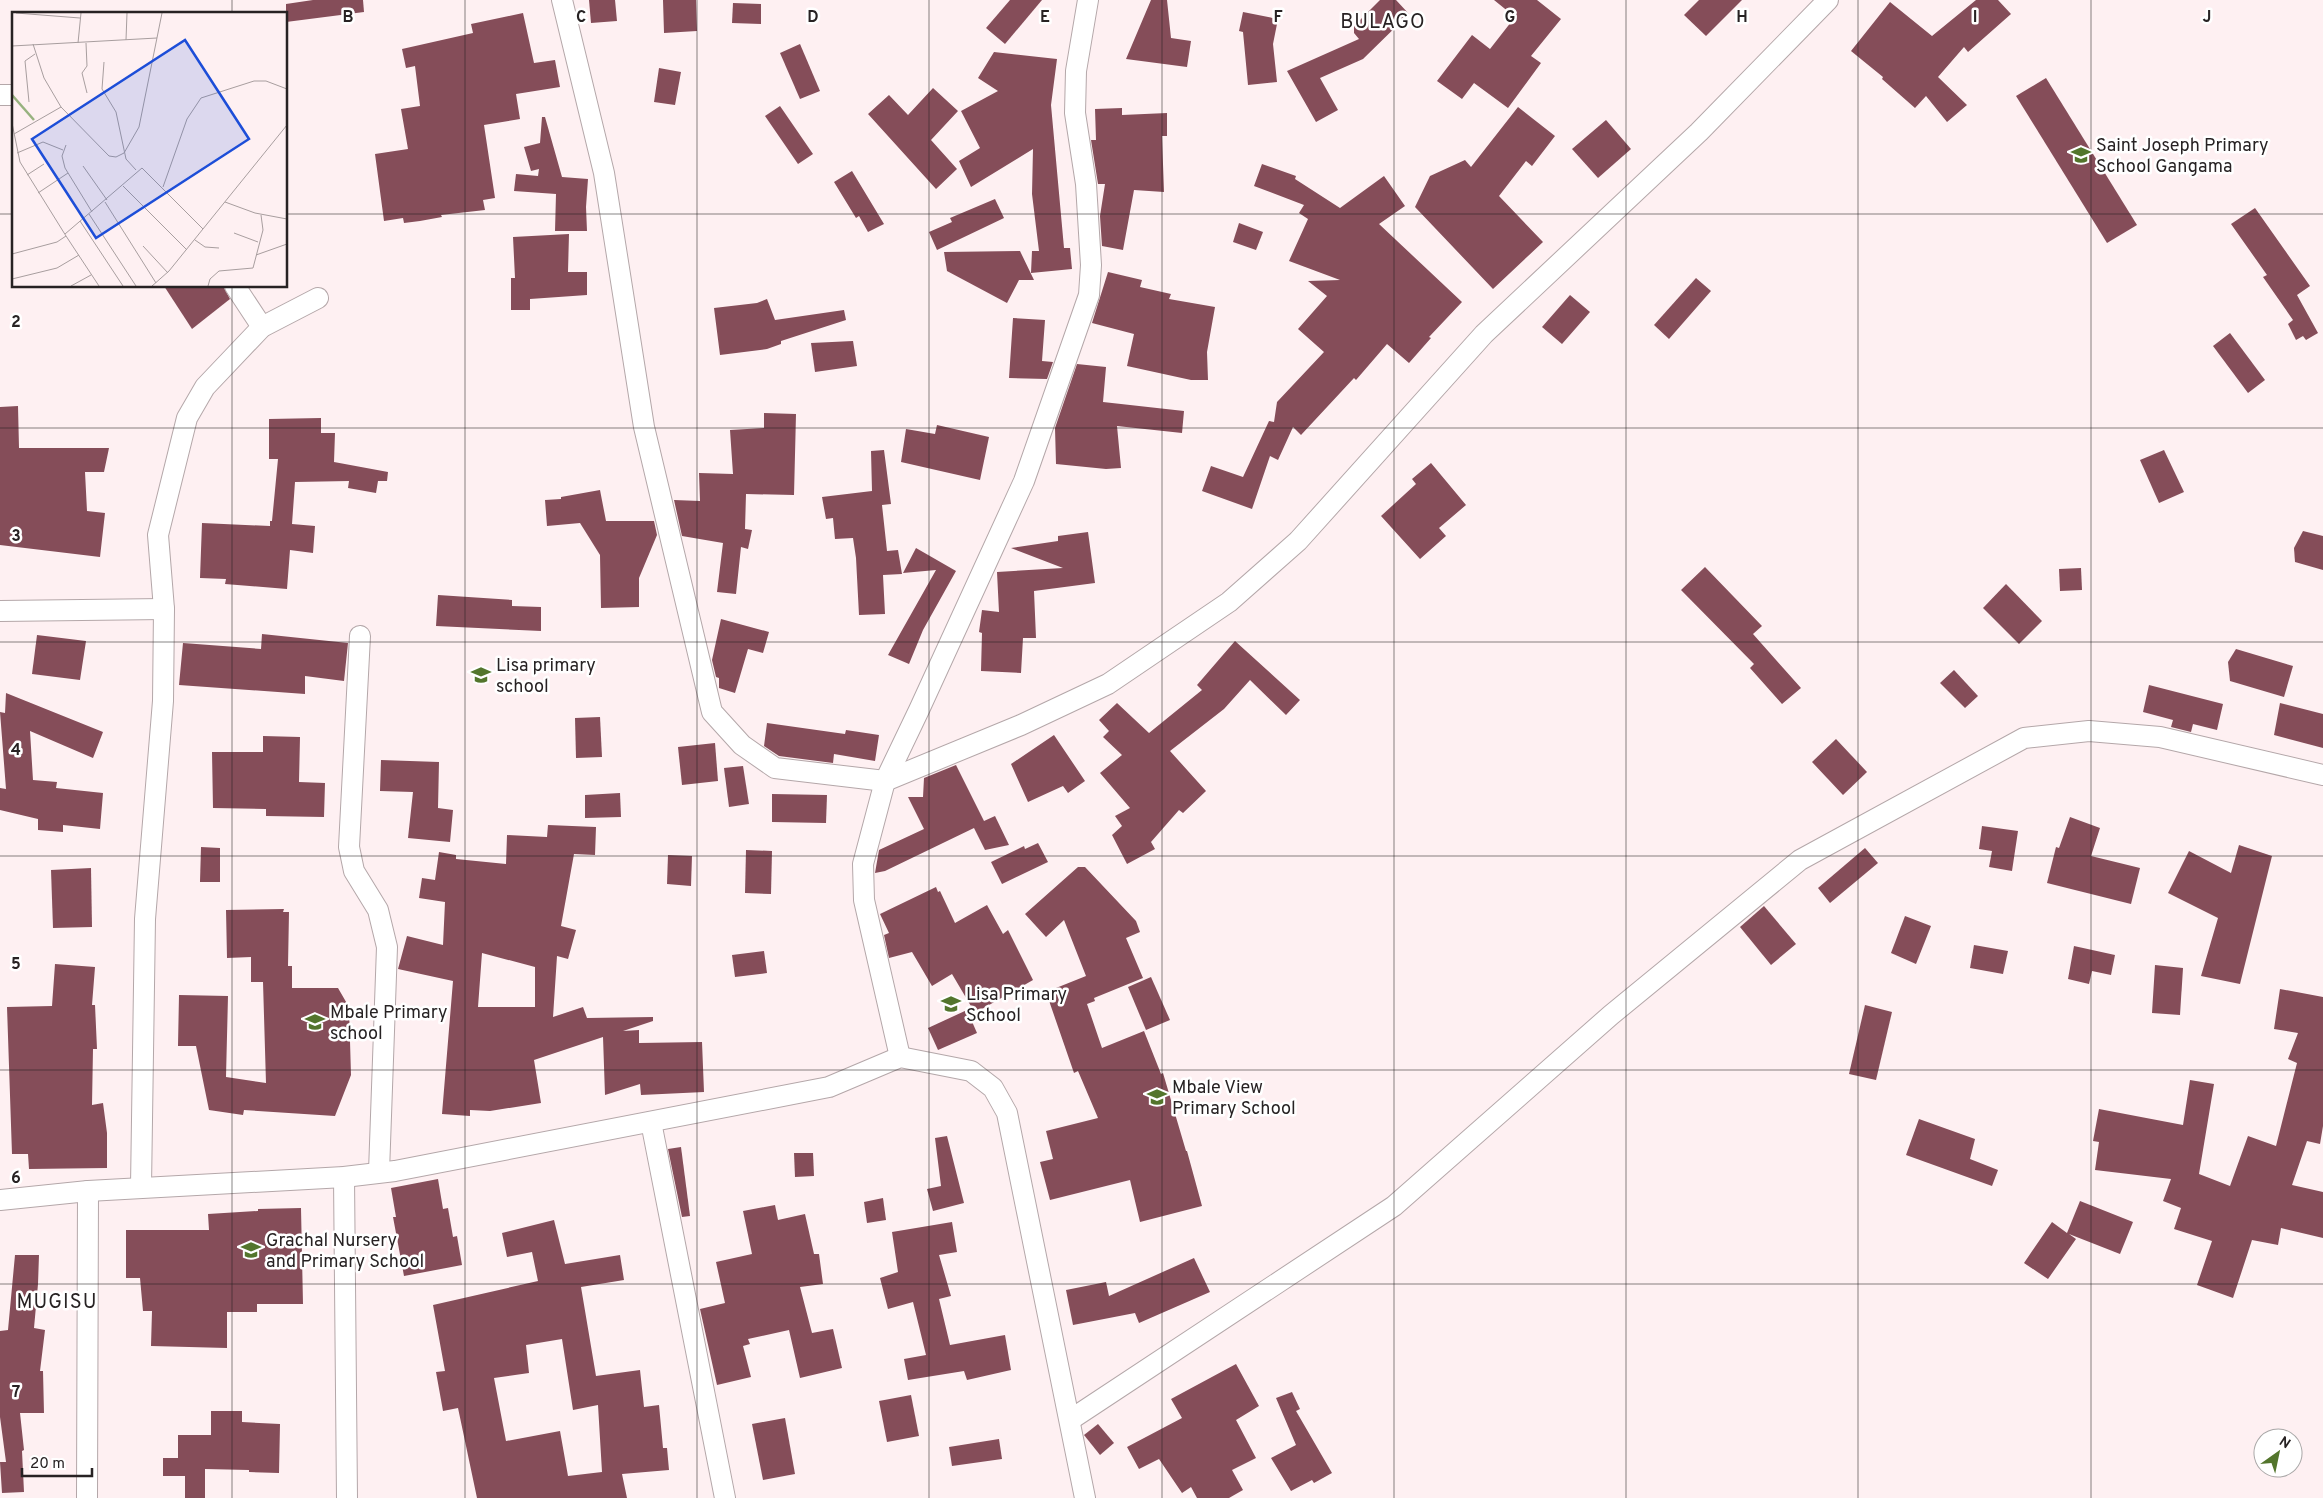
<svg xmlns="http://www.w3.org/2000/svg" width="2323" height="1498" font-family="Overpass,sans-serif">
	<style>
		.building { fill: #854d59; fill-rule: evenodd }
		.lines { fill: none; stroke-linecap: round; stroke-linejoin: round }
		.minor-casing { stroke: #b4a7a9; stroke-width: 22 }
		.minor { stroke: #fff; stroke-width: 20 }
		.grid { fill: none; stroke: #272223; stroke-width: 1; stroke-opacity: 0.55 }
		.labels { text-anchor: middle; stroke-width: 5; stroke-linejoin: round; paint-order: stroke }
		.poi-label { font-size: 18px; fill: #272223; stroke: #fff; text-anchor: start }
		.quarter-label { font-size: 20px; letter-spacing: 1px; fill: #272223; stroke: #fff }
		.inset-river { fill: none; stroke: #97b27f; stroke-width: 2.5 }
		.inset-road { fill: none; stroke: #a89e9f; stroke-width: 1 }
		.view { fill: #1d4ed8; fill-opacity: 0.15; stroke: #1d4ed8; stroke-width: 2.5 }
		.inset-edge { fill: none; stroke: #272223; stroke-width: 2.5 }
		.grid-label { font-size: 16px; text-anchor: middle; font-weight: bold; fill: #272223; stroke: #fff; stroke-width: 5; stroke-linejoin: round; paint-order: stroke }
	</style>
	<rect width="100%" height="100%" fill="#fef0f2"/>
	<g class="building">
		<path d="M313 0H363L364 12 286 22V4Z"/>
		<path d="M589 0H615L617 21 591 23Z"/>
		<path d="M663 0H696L697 31 664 33Z"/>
		<path d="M1010 0H1042L1005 44 986 28Z"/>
		<path d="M1151 0H1167L1171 38 1191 41 1187 67 1126 59Z"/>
		<path d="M1380 0H1396L1409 14 1363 59 1320 78 1338 110 1316 122 1287 71 1359 39 1354 33V26Z"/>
		<path d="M1494 0H1537L1561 19 1531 56 1541 63 1508 108 1474 83 1462 99 1437 81 1472 35 1490 49 1515 17Z"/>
		<path d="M1699 0H1742L1706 36 1684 15Z"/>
		<path d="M1976 0H1998L2011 14 1968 52 1964 47 1938 77 1967 105 1947 122 1926 96 1915 108 1882 79 1883 77 1851 51 1890 2 1932 36Z"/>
		<path d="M733 3 761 4V24L732 23Z"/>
		<path d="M1243 12 1278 19 1273 44 1277 82 1248 85 1243 32 1239 31Z"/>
		<path d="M523 13 534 63 555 60 560 87 516 94 520 119 484 125 495 198 483 200 485 210 441 215 442 217 420 221 404 223 403 218 384 221 375 154 408 149 401 109 420 106 415 66 406 68 402 49 473 33 471 24Z"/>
		<path d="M800 44 820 91 800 99 780 53Z"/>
		<path d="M994 52 1057 59 1051 105 1064 248H1070L1072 269 1031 273 1032 251H1039L1032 194 1033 149 971 187 959 161 980 148 961 111 998 91 978 78Z"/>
		<path d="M659 68 681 72 675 105 654 102Z"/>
		<path d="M2046 78 2137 225 2107 243 2016 96Z"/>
		<path d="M933 88 958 111 931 140 957 169 936 189 868 114 889 95 908 115Z"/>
		<path d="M780 106 813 154 798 164 765 116Z"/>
		<path d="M1518 107 1555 136 1532 166 1526 161 1499 196 1543 242 1493 289 1415 207 1430 176 1465 160 1471 167Z"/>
		<path d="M1122 108V115L1167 113V136H1162L1164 192 1134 190 1123 250 1102 246 1100 216 1105 184H1098L1091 140H1096L1095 109Z"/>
		<path d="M542 117H545L562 177 588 179 586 207 587 231H555L556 194 514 191 516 174 538 176 539 169 531 171 524 147 540 143Z"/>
		<path d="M1606 120 1631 149 1598 178 1572 149Z"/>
		<path d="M1262 164 1296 176 1295 179 1340 208 1384 176 1405 206 1379 224 1462 302 1429 337 1431 338 1409 363 1387 344 1356 380 1354 378 1301 435 1293 427 1278 460 1270 456 1252 509 1202 491 1211 466 1243 477 1269 421 1274 422 1277 402 1324 352 1298 329 1327 296 1308 281 1340 280 1289 261 1308 219 1299 213 1304 205 1254 186Z"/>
		<path d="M852 171 884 224 868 232 859 216 856 218 834 182Z"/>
		<path d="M995 199 1004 218 937 250 929 232 952 222 950 218Z"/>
		<path d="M2255 208 2310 286 2297 295 2318 333 2306 340 2303 336 2296 340 2288 324 2293 320 2263 277 2267 275 2231 224Z"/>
		<path d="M1239 223 1263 232 1256 250 1233 242Z"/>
		<path d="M569 234 568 272H587V295L530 299V310H511V278H515L513 237Z"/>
		<path d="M1020 251 1034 280H1019L1007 303 947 271 944 252Z"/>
		<path d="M1108 272 1142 280 1140 287 1171 294 1169 299 1215 307 1207 352 1208 380H1191L1127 366 1134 334 1092 323Z"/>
		<path d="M1696 278 1711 291 1669 339 1654 325Z"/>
		<path d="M164 286H223L230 299 192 329Z"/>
		<path d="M1570 295 1590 312 1562 344 1542 327Z"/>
		<path d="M767 299 775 320 844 310 846 320 781 341V344L767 349 720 355 714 308 757 303Z"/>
		<path d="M1013 318 1045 320 1042 361 1053 362 1047 379 1009 378Z"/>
		<path d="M2230 333 2265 380 2248 393 2213 346Z"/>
		<path d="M853 341 857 366 815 372 811 343Z"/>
		<path d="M1077 364 1106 367 1103 402 1184 411 1182 433 1117 426 1121 468 1106 469 1056 464 1055 428Z"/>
		<path d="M18 406 19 448H109L104 472H85L87 511 105 513 100 557 0 545V407Z"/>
		<path d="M764 413 796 414 794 495 746 494 745 529 752 530 748 549 741 547 736 594 717 592 723 543 682 536 674 500 700 501 699 473 733 474 730 430 764 428Z"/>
		<path d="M321 418V433H335L334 462 388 472 387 481H378L376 493 348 488 349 481 295 482 292 524 315 526 313 553 290 550 287 589 225 584 226 579 200 578 202 523 270 526V521H272L278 459H269V419Z"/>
		<path d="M937 425 989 437 980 480 901 462 906 429 935 434Z"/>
		<path d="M884 450 891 504 882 505 887 551 898 550 902 574 883 575 885 614 859 615 856 558 853 538 835 539 833 518 826 519 822 497 872 491 871 451Z"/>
		<path d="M2164 450 2184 492 2159 503 2140 460Z"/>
		<path d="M1431 463 1466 505 1439 528 1446 536 1420 559 1381 516 1416 484 1412 479Z"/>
		<path d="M600 490 606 521H654L657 535 639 578V607L601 608 600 555 580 523 547 526 545 500 561 499V497Z"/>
		<path d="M2303 531 2323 536V570L2295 562 2294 548Z"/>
		<path d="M1088 532 1095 583 1034 591 1036 638H1023L1021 673 981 671 982 633 979 632 982 610 999 612 997 572 1063 568 1011 548 1058 541V536Z"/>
		<path d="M916 548 956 571 923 630 909 664 888 655 936 570 903 573Z"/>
		<path d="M1705 567 1762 626 1753 634 1801 688 1782 704 1750 668 1754 664 1681 590Z"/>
		<path d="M2081 568 2082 590 2060 591 2059 569Z"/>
		<path d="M2006 584 2042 621 2019 644 1983 608Z"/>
		<path d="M438 595 512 600V606L541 607V631L436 626Z"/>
		<path d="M721 619 769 632 763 653 748 649 735 693 719 688V678L716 677 712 660Z"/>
		<path d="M262 634 348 643 344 681 305 676V694L179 685 183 643 261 649Z"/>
		<path d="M37 635 86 641 80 680 32 674Z"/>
		<path d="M1235 641 1300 700 1286 715 1250 680 1224 709 1170 751 1206 791 1183 813 1179 810 1151 842 1155 849 1127 864 1112 835 1122 826 1115 816 1130 808 1100 773 1122 755 1103 737 1109 731 1099 720 1117 703 1149 733 1202 690 1197 685Z"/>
		<path d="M2236 649 2293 666 2284 697 2230 681 2228 662Z"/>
		<path d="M1954 670 1978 696 1965 708 1940 683Z"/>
		<path d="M2149 685 2223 704 2217 730 2193 724 2191 732 2171 727 2173 720 2143 712Z"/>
		<path d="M6 693 103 732 93 758 30 731 33 780 57 782 56 788 103 793 100 829 63 825V832L38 830V819L0 810V788L6 789 0 712 5 713Z"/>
		<path d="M2280 703 2323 714V748L2274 735Z"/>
		<path d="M600 717 602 757 576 758 575 718Z"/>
		<path d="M767 723 845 734 846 730 879 735 875 761 834 754 833 763 779 756 764 746Z"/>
		<path d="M1054 735 1085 781 1068 793 1063 786 1028 802 1011 764Z"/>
		<path d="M263 736 300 737 299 782 325 783 324 817 266 816V809L213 808 212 752H263Z"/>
		<path d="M1836 739 1867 772 1843 795 1812 762Z"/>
		<path d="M715 743 718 781 682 785 678 747Z"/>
		<path d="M381 760 439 762 438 808 453 810 450 842 408 838 413 792 380 791Z"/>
		<path d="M956 765 984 821 995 816 1009 845 985 850 974 828 885 871 875 873 879 850 924 829 908 797H923L924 778Z"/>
		<path d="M743 766 749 804 729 807 724 768Z"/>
		<path d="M620 793 621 817 585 818V795Z"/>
		<path d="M772 794 827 795 826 823 772 822Z"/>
		<path d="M2070 817 2100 828 2091 856 2140 868 2131 904 2047 883 2056 847 2059 848Z"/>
		<path d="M548 825 596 827 595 855 574 854 561 926 576 930 568 959 557 956 553 1017 583 1007 587 1018 653 1017V1021L623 1031 639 1030V1043L702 1042 704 1092 641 1095 640 1084 605 1095 603 1037 534 1060 541 1103 490 1111 470 1110V1116L442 1114 453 981 398 969 407 936 443 945 445 902 419 898 422 878 435 880 439 852 456 855V859L506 864 507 835 547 837ZM482 953 535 967V1007H478Z"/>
		<path d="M1982 826 2018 831 2012 871 1989 867 1992 851 1979 849Z"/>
		<path d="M1038 843 1048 862 1002 884 991 862 1024 846 1025 849Z"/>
		<path d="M2239 845 2272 856 2240 984 2201 976 2218 918 2168 893 2189 851 2231 873Z"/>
		<path d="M201 847 220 848V882H200Z"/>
		<path d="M1865 848 1878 863 1830 903 1818 888Z"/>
		<path d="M746 850 772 851 771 894 745 893Z"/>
		<path d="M668 855 692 856 691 886 667 884Z"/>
		<path d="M1078 867H1085L1136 921 1140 932 1126 938 1143 978 1094 998 1095 1001 1087 1004 1102 1048 1144 1031 1161 1074 1163 1073 1186 1151H1187L1202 1206 1140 1222 1130 1180 1050 1200 1040 1162 1053 1159 1046 1131 1098 1118 1078 1071 1074 1073 1046 992 1086 976 1064 920 1046 937 1025 914Z"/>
		<path d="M91 868 92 927 53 928 51 870Z"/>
		<path d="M936 887 938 892 940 891 955 923 987 905 1003 934 1008 930 1033 980 975 1013 952 974 932 986 912 952 889 958 884 935 889 933 880 914Z"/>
		<path d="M1764 906 1796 944 1771 965 1740 927Z"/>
		<path d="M284 909 283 912H289L288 966H292V988H338L349 1007 351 1075 335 1116 244 1110 243 1115 209 1110 196 1046H178L179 995 228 996 226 1077 266 1083 263 982H251V957L227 958 226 910Z"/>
		<path d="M1905 916 1931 926 1916 964 1891 953Z"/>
		<path d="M1974 945 2008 951 2003 974 1970 968Z"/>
		<path d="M2074 946 2115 955 2111 975 2092 971 2089 984 2068 979Z"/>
		<path d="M764 951 767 973 735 977 732 955Z"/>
		<path d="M55 964 95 967 92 1005H95L97 1049H93L92 1105 103 1103 107 1133V1168L29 1169 28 1154H12L7 1007 52 1006Z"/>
		<path d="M2155 965 2183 968 2180 1015 2152 1013Z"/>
		<path d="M1151 977 1170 1020 1146 1030 1128 987Z"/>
		<path d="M2280 989 2323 997V1126L2320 1144 2307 1141 2292 1185 2323 1192V1238L2281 1228 2278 1245 2252 1240 2233 1298 2197 1285 2212 1241 2174 1229 2181 1208 2163 1201 2171 1179 2095 1170 2099 1142 2093 1141 2099 1109 2183 1125 2190 1080 2214 1084 2199 1174 2230 1186 2248 1136 2276 1146 2297 1063 2288 1059 2298 1033 2274 1029Z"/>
		<path d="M1865 1005 1892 1012 1876 1080 1849 1074Z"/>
		<path d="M967 1010 977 1033 938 1050 928 1028Z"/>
		<path d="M1919 1119 1975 1139 1970 1159 1998 1170 1992 1186 1906 1155Z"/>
		<path d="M947 1136 964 1203 933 1211 927 1189 941 1186 935 1138Z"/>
		<path d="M681 1147 690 1216 682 1217 668 1149Z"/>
		<path d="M794 1153H813L814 1176 795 1177Z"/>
		<path d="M438 1179 443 1209 448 1208 453 1237 457 1236 462 1265 404 1276 393 1217H396L391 1188Z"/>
		<path d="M883 1198 886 1220 867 1223 864 1202Z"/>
		<path d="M2080 1201 2133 1222 2120 1254 2069 1234 2076 1239 2048 1279 2024 1263 2052 1222 2067 1233Z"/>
		<path d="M775 1205 778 1220 805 1214 814 1254H819L823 1284 800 1287 812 1333 833 1329 842 1368 800 1378 789 1330 748 1339 750 1344 743 1346 751 1377 717 1385 700 1309 725 1303 716 1262 752 1254 743 1211Z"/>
		<path d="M301 1208 303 1304H257V1312H227V1348L151 1346 152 1311H143L140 1278H126V1230H209L208 1214 258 1211V1209Z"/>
		<path d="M554 1220 565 1264 620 1255 624 1280 581 1287 596 1376 640 1370 644 1407 659 1405 663 1448H667L669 1470 622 1474 627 1498H477L458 1408 443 1411 436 1372 445 1371 433 1305 538 1281 532 1252 507 1257 502 1233ZM562 1339 573 1410 598 1405 602 1472 568 1476 560 1431 506 1441 494 1378 529 1373 526 1345Z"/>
		<path d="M952 1222 957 1252 939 1255 951 1296 939 1299 950 1345 1005 1335 1011 1370 967 1380 964 1371 908 1380 904 1359 926 1355 913 1302 888 1309 880 1278 898 1272 892 1232Z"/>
		<path d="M15 1255H39L38 1284 34 1328 45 1330 40 1371H43L44 1413H20L24 1450 22 1451 24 1492 2 1493 0 1462H6L0 1417V1331L8 1330Z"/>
		<path d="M1194 1258 1210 1292 1139 1323 1135 1313 1073 1325 1066 1290 1106 1282 1109 1296Z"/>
		<path d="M1236 1364 1259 1406 1236 1420 1256 1458 1232 1470 1243 1490 1229 1498H1197L1191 1487 1182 1493 1159 1459 1139 1469 1127 1447 1182 1418 1171 1399Z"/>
		<path d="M1292 1392 1300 1409 1296 1411 1332 1473 1314 1483 1312 1480 1291 1491 1271 1458 1296 1445 1276 1398Z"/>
		<path d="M911 1395 919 1436 887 1442 879 1401Z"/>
		<path d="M211 1411H242V1422L280 1424 279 1473 249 1472V1470L205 1469V1498H185V1476H163V1458H178V1435H211Z"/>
		<path d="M785 1418 795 1474 763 1480 752 1424Z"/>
		<path d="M1098 1424 1114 1443 1100 1455 1084 1435Z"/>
		<path d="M999 1439 1002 1459 952 1466 949 1447Z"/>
	</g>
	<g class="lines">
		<defs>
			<g id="minor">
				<path d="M562 0 604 173 644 427 712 712 742 745 775 768 885 781 1021 725 1108 684 1229 602 1298 541 1484 334 1699 132 1828 0"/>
				<path d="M0 95H14"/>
				<path d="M235 286 262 327"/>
				<path d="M0 611 164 609"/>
				<path d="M360 636 349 847 354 871 378 910 387 947 379 1172"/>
				<path d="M900 1057 864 900 863 864 885 781 919 710 1024 481 1089 295 1091 265 1086 184 1075 113 1076 71 1088 0"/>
				<path d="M651 1122 725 1498"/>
				<path d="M344 1177 347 1498"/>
				<path d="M141 1187 145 919 163 701 164 609 158 535 187 418 205 387 262 327 318 298"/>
				<path d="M0 1200 88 1191 344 1177 395 1171 829 1087 900 1057 971 1071 993 1088 1007 1113 1085 1498"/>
				<path d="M1070 1420 1394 1206 1611 1015 1800 860 2024 738 2089 731 2160 737 2323 775"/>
				<path d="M87 1498 88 1191"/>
			</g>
		</defs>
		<use href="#minor" class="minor-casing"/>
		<use href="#minor" class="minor"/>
	</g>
	<path class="grid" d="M232 0V14M465 0V1498M697 0V1498M929 0V1498M1162 0V1498M1394 0V1498M1626 0V1498M1858 0V1498M2091 0V1498M0 214H14M286 214H2323M232 286V1498M0 428H2323M0 642H2323M0 856H2323M0 1070H2323M0 1284H2323"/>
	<defs>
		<symbol id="school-bare" viewBox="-9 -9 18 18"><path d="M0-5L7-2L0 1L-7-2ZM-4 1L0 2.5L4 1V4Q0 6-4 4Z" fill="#53752c" stroke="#fff" stroke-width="2.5" paint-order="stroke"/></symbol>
	</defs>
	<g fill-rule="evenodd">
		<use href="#school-bare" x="2067" y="141" width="28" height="28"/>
		<use href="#school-bare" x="467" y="661" width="28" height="28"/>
		<use href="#school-bare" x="937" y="990" width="28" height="28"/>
		<use href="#school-bare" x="301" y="1008" width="28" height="28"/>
		<use href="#school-bare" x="1143" y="1083" width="28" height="28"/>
		<use href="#school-bare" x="237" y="1236" width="28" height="28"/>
	</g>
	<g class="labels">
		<g class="poi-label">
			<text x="2096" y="151">Saint Joseph Primary<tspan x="2096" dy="21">School Gangama</tspan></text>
			<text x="496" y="671">Lisa primary<tspan x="496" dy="21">school</tspan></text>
			<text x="966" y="1000">Lisa Primary<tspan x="966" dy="21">School</tspan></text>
			<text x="330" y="1018">Mbale Primary<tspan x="330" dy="21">school</tspan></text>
			<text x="1172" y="1093">Mbale View<tspan x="1172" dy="21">Primary School</tspan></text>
			<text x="266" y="1246">Grachal Nursery<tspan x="266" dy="21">and Primary School</tspan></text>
		</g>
		<g class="quarter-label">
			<text x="1383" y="28">BULAGO</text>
			<text x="57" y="1308">MUGISU</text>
		</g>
	</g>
	<g transform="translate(12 12)">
		<rect width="275" height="275" fill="#fef0f2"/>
		<path class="inset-river" d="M0 83 22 108"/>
		<path class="inset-road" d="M4 1 68 6M114 28 115 1M66 31 69 1M74 31 75 54 70 61 75 81M21 32 32 66 49 95 97 144 104 145 112 141 127 115 150 1M0 34 145 26M92 50 90 77 104 100 114 147 124 158M17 90 13 49 23 42M0 111 8 150 54 224M2 122 49 95M54 133 50 144 53 156 80 200M5 141 31 130 51 138M71 154 95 188M15 163 32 152M111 174 175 238M151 175 175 107 189 86 242 69H254L275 77M26 181 56 161M93 190 144 271M213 190 243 201 275 207M77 202 124 274M68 209 111 274M222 221 246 230M53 222 130 156 191 217M183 228 193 235 207 236M131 234 156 261M0 242 45 230 54 224 87 274M244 243 275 232M0 267 45 256 67 243M59 274 79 263M140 274 157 259 275 113M196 274 198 267 207 259 241 256 251 218 249 203"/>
		<path class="view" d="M173 28 237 127 84 226 20 127Z"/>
		<rect width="275" height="275" class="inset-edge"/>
	</g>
	<g class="grid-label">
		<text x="348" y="22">B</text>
		<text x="581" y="22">C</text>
		<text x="813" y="22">D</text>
		<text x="1045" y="22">E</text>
		<text x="1278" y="22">F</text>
		<text x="1510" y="22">G</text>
		<text x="1742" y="22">H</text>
		<text x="1975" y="22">I</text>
		<text x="2207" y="22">J</text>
		<text x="16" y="327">2</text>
		<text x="16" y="541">3</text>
		<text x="16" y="755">4</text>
		<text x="16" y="969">5</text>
		<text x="16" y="1183">6</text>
		<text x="16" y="1397">7</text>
	</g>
	<g transform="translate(2278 1453) rotate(33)"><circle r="24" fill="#ffffff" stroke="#a9a7a7"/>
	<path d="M0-4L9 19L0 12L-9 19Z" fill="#53752c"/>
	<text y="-8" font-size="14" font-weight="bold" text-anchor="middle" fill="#272223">N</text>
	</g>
	<path d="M22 1468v8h70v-8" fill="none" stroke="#272223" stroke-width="2.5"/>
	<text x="30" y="1468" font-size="15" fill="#272223" stroke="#ffffff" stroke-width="4" paint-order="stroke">20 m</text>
</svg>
